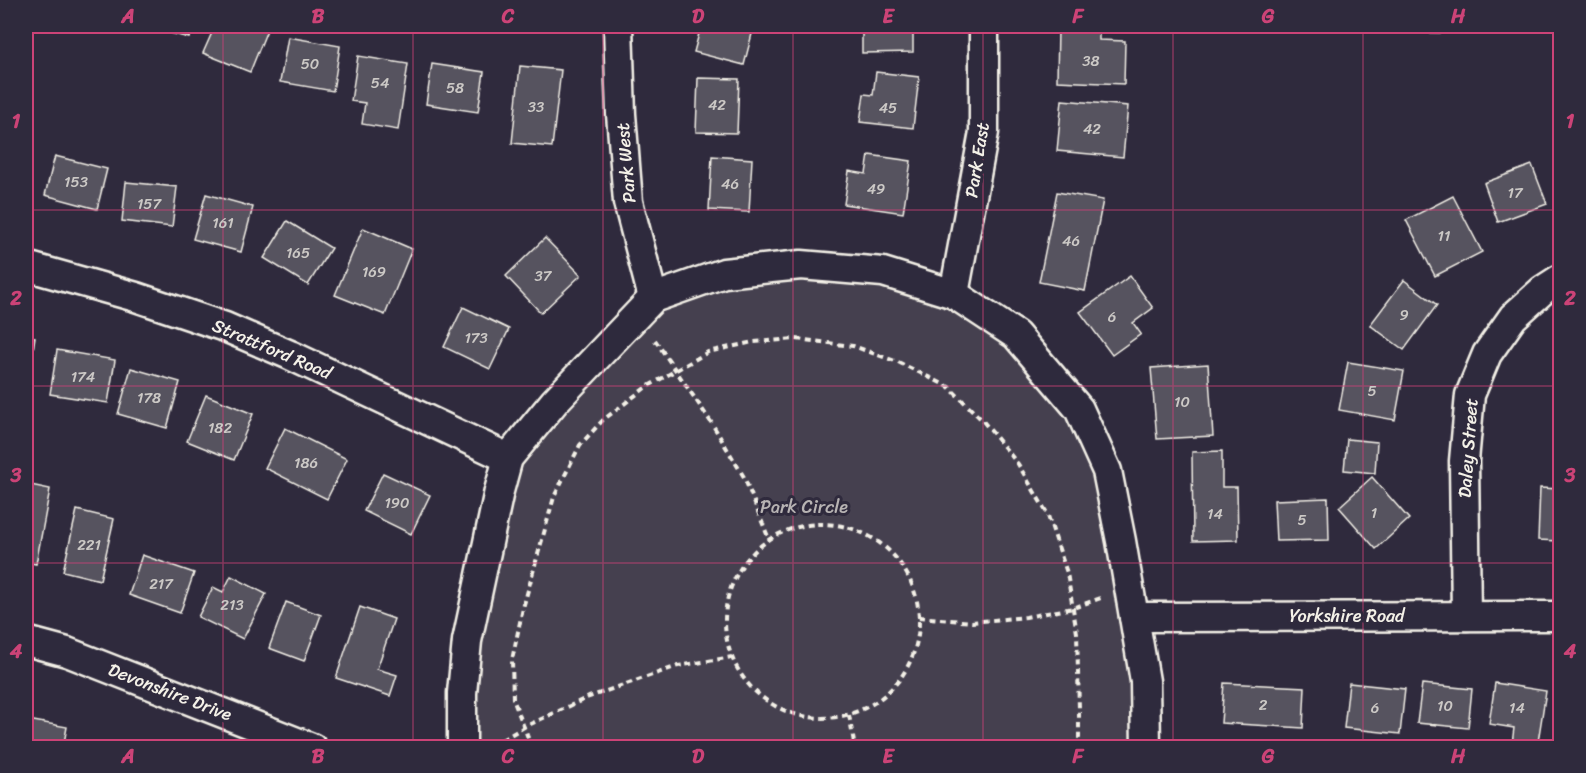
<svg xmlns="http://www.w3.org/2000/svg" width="1586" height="773" font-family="Sriracha,sans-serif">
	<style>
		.green { fill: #454050; stroke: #9c989c; stroke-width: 1.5 }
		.building { fill: #56525f; stroke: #f4f1e8; stroke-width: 1.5 }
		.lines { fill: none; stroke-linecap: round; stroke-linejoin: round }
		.minor-casing { stroke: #f4f1e8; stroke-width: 33 }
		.path { stroke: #f4f1e8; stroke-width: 4; stroke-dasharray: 6 4.5; stroke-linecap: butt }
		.minor { stroke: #2f2a3d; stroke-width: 28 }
		.grid { fill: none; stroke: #cc4377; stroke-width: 1.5; stroke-opacity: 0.55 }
		.labels { text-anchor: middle; stroke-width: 6; stroke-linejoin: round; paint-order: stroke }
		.number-label { font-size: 15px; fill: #ccc9c6 }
		.street-label { font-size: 18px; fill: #f4f1e8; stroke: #2f2a3d }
		.park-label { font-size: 18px; fill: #b7b3b3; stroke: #2f2a3d }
		.neatline { fill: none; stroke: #cc4377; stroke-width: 2 }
		.grid-label { font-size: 20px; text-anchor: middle; font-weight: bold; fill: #cc4377 }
	</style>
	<rect width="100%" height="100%" fill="#2f2a3d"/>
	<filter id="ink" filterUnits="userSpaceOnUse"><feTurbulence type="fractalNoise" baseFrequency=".0167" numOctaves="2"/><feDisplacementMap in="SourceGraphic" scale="12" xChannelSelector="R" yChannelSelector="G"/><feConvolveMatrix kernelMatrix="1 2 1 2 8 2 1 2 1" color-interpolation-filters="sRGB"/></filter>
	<g filter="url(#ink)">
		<path class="green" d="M883 272 1016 335 1107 471 1146 747 462 748 499 491 653 298 724 273Z"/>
		<g class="building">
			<path d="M144 26H193L189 38Z"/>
			<path d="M215 26H255L267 30 250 72 203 53Z"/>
			<path d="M701 26H754L744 65 694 52Z"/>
			<path d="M862 26H913V52L862 53Z"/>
			<path d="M1257 26H1296V30L1257 27Z"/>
			<path d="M1392 26H1440V33L1392 32Z"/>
			<path d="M1058 29 1099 30V40L1125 41 1124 84 1057 81Z"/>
			<path d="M288 37 340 46 333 91 280 82Z"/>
			<path d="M358 56 408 64 398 130 362 124 365 103 351 101Z"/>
			<path d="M432 64 484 72 478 112 426 104Z"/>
			<path d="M520 66 561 70 552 147 512 143Z"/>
			<path d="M876 72 919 77 913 128 860 122 864 94 873 95Z"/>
			<path d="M698 78 739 79 737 133 696 132Z"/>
			<path d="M1062 100 1128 106 1123 157 1057 151Z"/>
			<path d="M26 143 33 144 26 188Z"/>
			<path d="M869 155 911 161 903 213 844 204 849 171 866 174Z"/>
			<path d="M55 156 107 169 97 209 45 195Z"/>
			<path d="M712 156 752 159 749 212 709 210Z"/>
			<path d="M1532 165 1547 204 1498 222 1484 183Z"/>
			<path d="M126 182 177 187 172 227 122 221Z"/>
			<path d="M1057 192 1103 200 1085 291 1039 282Z"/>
			<path d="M206 194 253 207 241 252 193 239Z"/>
			<path d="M1453 196 1482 252 1435 276 1406 220Z"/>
			<path d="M287 221 331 248 308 285 264 258Z"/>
			<path d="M363 228 412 249 385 315 335 295Z"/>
			<path d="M545 238 581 275 541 313 506 276Z"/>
			<path d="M1130 276 1153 308 1133 323 1141 334 1112 355 1080 312Z"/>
			<path d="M1404 280 1437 305 1404 350 1370 325Z"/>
			<path d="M463 307 509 329 490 369 444 347Z"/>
			<path d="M26 336 35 337 29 377H26Z"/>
			<path d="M57 350 115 360 108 403 50 394Z"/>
			<path d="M1348 362 1404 371 1395 420 1339 410Z"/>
			<path d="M1208 364 1213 436 1157 439 1151 368Z"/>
			<path d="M131 368 180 382 167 428 118 414Z"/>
			<path d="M206 395 253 414 234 460 187 441Z"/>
			<path d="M285 428 347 459 327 499 265 468Z"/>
			<path d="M1347 439 1377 442 1375 473 1344 470Z"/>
			<path d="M1222 451V487H1237L1238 540 1193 541 1192 452Z"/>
			<path d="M383 473 430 495 411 534 364 511Z"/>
			<path d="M1372 477 1409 519 1376 549 1339 507Z"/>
			<path d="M26 484 50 489 36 564 26 562Z"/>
			<path d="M1540 488 1560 489V541L1538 540Z"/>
			<path d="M1328 498 1329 540 1276 541 1274 500Z"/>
			<path d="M77 510 114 519 100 580 63 571Z"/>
			<path d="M142 555 194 573 180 613 129 595Z"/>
			<path d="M231 576 266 594 243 639 198 617 213 587 223 592Z"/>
			<path d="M286 602 321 615 304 661 269 648Z"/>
			<path d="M360 607 394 619 377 669 397 675 390 696 336 678Z"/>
			<path d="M1224 683 1305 687 1303 728 1221 723Z"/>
			<path d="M1349 683 1405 689 1400 734 1344 728Z"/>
			<path d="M1495 683 1546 691 1537 748 1512 744 1514 728 1489 724Z"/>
			<path d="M1422 684 1472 689 1468 728 1417 723Z"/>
			<path d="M28 720 67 727 63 748H26V730Z"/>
		</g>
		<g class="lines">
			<defs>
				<g id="minor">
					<path d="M618 26 621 114 628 202 653 298"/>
					<path d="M26 266 136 297 225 327 290 355 508 458"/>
					<path d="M954 294 984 132V26"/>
					<path d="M1466 616 1464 461 1470 395 1487 354 1513 317 1543 290 1560 279"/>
					<path d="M1134 617 1560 616"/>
					<path d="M26 641 67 652 312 748"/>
					<path d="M462 748V693L467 641 499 491 508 458 555 401 653 298 724 273 801 265 883 272 954 294 1016 335 1079 409 1107 471 1121 541 1145 681 1146 748"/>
				</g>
			</defs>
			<use href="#minor" class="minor-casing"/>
			<g class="path">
				<path d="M655 340 711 422 744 477 769 539"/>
				<circle cx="822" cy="621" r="97"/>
				<path d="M919 617 972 622 1026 617 1073 608 1101 598"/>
				<path d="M849 715 855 748"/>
				<path d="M493 745 524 727 589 697 678 666 732 657"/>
				<path d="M532 748 513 699 512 660 523 608 554 497 580 445 603 420 645 388 708 352 753 342 796 339 853 346 898 362 949 387 982 420 1018 464 1047 513 1067 573 1077 633 1079 709V748"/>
			</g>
			<use href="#minor" class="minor"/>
		</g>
	</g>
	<path class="grid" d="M223 26V748M413 26V748M603 26V748M793 26V748M983 26V748M1173 26V748M1363 26V748M26 210H1560M26 386H1560M26 563H1560"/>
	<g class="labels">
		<g class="number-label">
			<text x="1091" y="66">38</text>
			<text x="310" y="69">50</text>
			<text x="380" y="88">54</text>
			<text x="455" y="93">58</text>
			<text x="717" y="110">42</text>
			<text x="536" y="112">33</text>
			<text x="888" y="113">45</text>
			<text x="1092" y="134">42</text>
			<text x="76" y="187">153</text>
			<text x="730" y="189">46</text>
			<text x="876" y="194">49</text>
			<text x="1515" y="198">17</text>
			<text x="149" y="209">157</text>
			<text x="223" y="228">161</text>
			<text x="1444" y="241">11</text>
			<text x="1071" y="246">46</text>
			<text x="298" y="258">165</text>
			<text x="374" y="277">169</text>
			<text x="543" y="281">37</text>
			<text x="1404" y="320">9</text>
			<text x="1112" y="322">6</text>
			<text x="476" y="343">173</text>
			<text x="83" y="382">174</text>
			<text x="1372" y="396">5</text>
			<text x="149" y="403">178</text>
			<text x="1182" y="407">10</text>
			<text x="220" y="433">182</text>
			<text x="306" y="468">186</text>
			<text x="397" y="508">190</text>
			<text x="1374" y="518">1</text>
			<text x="1215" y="519">14</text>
			<text x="1302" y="525">5</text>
			<text x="89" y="550">221</text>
			<text x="161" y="589">217</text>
			<text x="232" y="610">213</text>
			<text x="1263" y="710">2</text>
			<text x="1445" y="711">10</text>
			<text x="1375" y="713">6</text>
			<text x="1517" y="713">14</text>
		</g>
		<g class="street-label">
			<text transform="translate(977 160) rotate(-81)" y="6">Park East</text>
			<text transform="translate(626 163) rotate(-95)" y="6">Park West</text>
			<text transform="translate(272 349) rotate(23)" y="6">Strattford Road</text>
			<text transform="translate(1468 448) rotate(-86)" y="6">Daley Street</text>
			<text x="1347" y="622">Yorkshire Road</text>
			<text transform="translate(170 692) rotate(21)" y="6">Devonshire Drive</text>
		</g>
		<g class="park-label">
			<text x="804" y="513">Park Circle</text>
		</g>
	</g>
	<rect width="1586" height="773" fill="none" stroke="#2f2a3d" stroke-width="66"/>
	<rect x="33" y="33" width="1520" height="707" class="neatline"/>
	<g class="grid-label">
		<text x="128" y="23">A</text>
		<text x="318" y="23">B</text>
		<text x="508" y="23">C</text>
		<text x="698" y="23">D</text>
		<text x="888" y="23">E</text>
		<text x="1078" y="23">F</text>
		<text x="1268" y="23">G</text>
		<text x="1458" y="23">H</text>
		<text x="16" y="128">1</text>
		<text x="1570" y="128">1</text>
		<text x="16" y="305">2</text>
		<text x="1570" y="305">2</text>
		<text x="16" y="482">3</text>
		<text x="1570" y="482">3</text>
		<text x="16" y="658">4</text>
		<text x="1570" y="658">4</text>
		<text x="128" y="763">A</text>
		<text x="318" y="763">B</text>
		<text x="508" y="763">C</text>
		<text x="698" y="763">D</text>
		<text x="888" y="763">E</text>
		<text x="1078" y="763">F</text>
		<text x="1268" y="763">G</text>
		<text x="1458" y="763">H</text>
	</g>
</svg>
